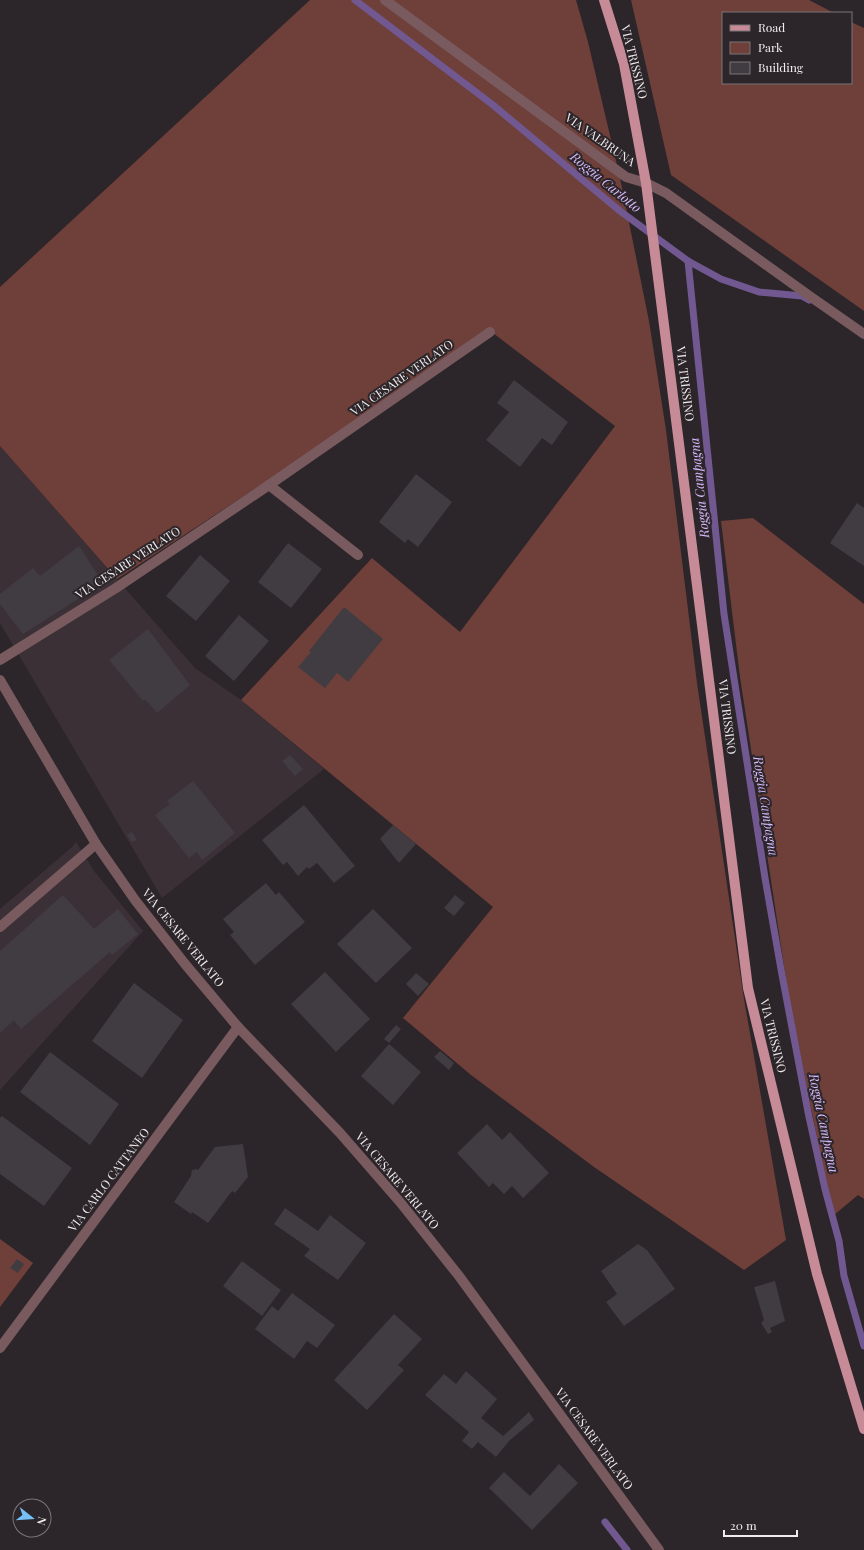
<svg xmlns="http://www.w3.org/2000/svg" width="864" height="1550" font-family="'Playfair Display',serif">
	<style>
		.built { fill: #3c3037 }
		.green { fill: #6f3f3a }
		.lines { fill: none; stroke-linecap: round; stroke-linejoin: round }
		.stream { stroke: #715890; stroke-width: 7 }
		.building { fill: #413c41 }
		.minor { stroke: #785a5f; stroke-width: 10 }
		.major { stroke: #c78a97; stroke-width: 10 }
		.labels { text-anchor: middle; stroke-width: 4; stroke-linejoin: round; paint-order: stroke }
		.street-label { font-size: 12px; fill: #f0ecee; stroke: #2c2529 }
		.water-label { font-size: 13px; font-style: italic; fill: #d7bbfd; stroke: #2c2529 }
	</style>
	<rect width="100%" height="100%" fill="#2c2529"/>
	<g class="built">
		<path d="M0 446 195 668 241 700 324 769 162 898 0 623Z"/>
		<path d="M76 842 94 871 143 931 0 1090V909L72 847Z"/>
	</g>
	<g class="green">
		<path d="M310 0H576L588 42 620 178 649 321 666 430 697 683 744 999 786 1240 744 1270 594 1167 471 1075 403 1018 493 907 241 700 372 558 460 632 615 426 493 333 117 579 0 446V287Z"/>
		<path d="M631 0H809L834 13H723V83H851V22L864 28V311L671 175Z"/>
		<path d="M753 518 864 604V1199L858 1195 834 1215 828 1193 788 992 740 677 721 521Z"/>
		<path d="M0 1239 33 1263 0 1307Z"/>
	</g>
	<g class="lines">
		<g class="stream">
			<path d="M355 0 493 105 620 211 688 261 721 279 759 292 802 296 809 300"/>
			<path d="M688 261 724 614 765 878 782 975 809 1117 825 1189 839 1241 844 1276 864 1346"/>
			<path d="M605 1522 627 1550"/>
		</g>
	</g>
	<g class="building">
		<path d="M514 380 568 422 552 445 542 438 520 467 486 440 509 412 497 403Z"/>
		<path d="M416 474 452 502 418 547 408 539 405 543 379 522Z"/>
		<path d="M857 503 864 508V566L830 543Z"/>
		<path d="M288 543 322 569 291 608 258 582Z"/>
		<path d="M79 546 103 583 23 634 0 604V594L33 568 40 576Z"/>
		<path d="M200 555 230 581 196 621 166 596Z"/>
		<path d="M344 607 383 639 348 682 337 673 325 688 298 667 311 652 309 651Z"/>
		<path d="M239 615 269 641 234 681 205 656Z"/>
		<path d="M148 629 190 685 157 713 145 699 143 701 109 660Z"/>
		<path d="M290 755 303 769 295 776 282 761Z"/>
		<path d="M193 781 235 833 202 860 197 852 189 858 155 815 170 804 167 801Z"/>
		<path d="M304 805 355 866 334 883 317 863 309 869 307 867 298 876 287 862 283 865 262 840Z"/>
		<path d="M393 825 416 844 399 863 380 839Z"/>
		<path d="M132 832 137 840 132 842 127 835Z"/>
		<path d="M266 883 276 895 279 892 305 922 255 965 230 935 234 932 223 919Z"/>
		<path d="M63 895 94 929 118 909 138 934 112 955 110 952 21 1029 14 1020 0 1033V951Z"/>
		<path d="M455 895 465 903 454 916 444 908Z"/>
		<path d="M373 909 412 948 376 983 337 944Z"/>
		<path d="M325 972 370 1019 336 1052 291 1004Z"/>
		<path d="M416 973 429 984 418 996 406 984Z"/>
		<path d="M134 983 183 1020 142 1078 92 1041Z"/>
		<path d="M396 1025 401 1029 389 1043 384 1039Z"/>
		<path d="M389 1044 421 1072 393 1105 361 1076Z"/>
		<path d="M440 1051 454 1063 449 1070 434 1057Z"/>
		<path d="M50 1052 119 1104 90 1145 20 1092Z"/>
		<path d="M2 1116 72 1168 44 1206 0 1174V1118Z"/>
		<path d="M487 1124 502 1140 510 1132 549 1173 523 1198 512 1186 504 1194 493 1183 489 1187 457 1153Z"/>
		<path d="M243 1144 248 1177 235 1193 232 1191 208 1223 192 1212 191 1214 174 1202 191 1176 192 1170 196 1169 198 1170 215 1147Z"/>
		<path d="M285 1208 318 1231 330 1215 366 1243 338 1280 304 1256 310 1249 274 1224Z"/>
		<path d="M638 1244 647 1250 675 1289 624 1326 606 1302 617 1294 601 1271Z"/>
		<path d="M17 1259 24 1264 18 1273 10 1268Z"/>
		<path d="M242 1261 281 1290 262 1316 223 1286Z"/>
		<path d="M775 1281 785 1321 770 1328 772 1332 768 1334 761 1323 764 1320 754 1287Z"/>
		<path d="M292 1293 335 1325 317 1348 307 1341 294 1359 255 1329 272 1306 278 1311Z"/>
		<path d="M394 1314 422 1339 398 1365 404 1370 367 1410 334 1380Z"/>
		<path d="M466 1371 497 1399 481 1418 503 1436 529 1412 534 1420 509 1441 496 1457 478 1442 472 1449 462 1441 469 1432 425 1395 444 1374 456 1384Z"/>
		<path d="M559 1464 578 1483 532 1530 489 1488 504 1472 530 1496Z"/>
	</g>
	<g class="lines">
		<g class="minor">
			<path d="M385 0 626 177 646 183 666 193 811 297 864 334"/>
			<path d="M269 485 358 555"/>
			<path d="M0 660 116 588 269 485 490 332"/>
			<path d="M0 680 96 844 135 900 185 964 238 1027 340 1133 400 1202 459 1276 659 1550"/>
			<path d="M0 927 96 844"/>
			<path d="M0 1348 238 1027"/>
		</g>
		<path class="major" d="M604 0 624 64 646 183 748 988 817 1274 864 1429"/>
	</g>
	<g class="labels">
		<g class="street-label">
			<text transform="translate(634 62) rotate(76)" y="4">VIA TRISSINO</text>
			<text transform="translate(600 140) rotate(35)" y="4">VIA VALBRUNA</text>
			<text transform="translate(402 378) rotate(-35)" y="4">VIA CESARE VERLATO</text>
			<text transform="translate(685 384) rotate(83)" y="4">VIA TRISSINO</text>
			<text transform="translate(128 563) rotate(-33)" y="4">VIA CESARE VERLATO</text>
			<text transform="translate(727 717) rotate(83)" y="4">VIA TRISSINO</text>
			<text transform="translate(183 938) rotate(51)" y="4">VIA CESARE VERLATO</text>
			<text transform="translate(773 1036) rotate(76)" y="4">VIA TRISSINO</text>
			<text transform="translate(109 1180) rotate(-53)" y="4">VIA CARLO CATTANEO</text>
			<text transform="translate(397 1181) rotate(50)" y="4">VIA CESARE VERLATO</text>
			<text transform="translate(594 1439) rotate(54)" y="4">VIA CESARE VERLATO</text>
		</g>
		<g class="water-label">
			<text transform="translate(606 182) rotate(39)" y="5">Roggia Carlotto</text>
			<text transform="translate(699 488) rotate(-96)" y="5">Roggia Campagna</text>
			<text transform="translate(766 806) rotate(81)" y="5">Roggia Campagna</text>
			<text transform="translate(824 1123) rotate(78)" y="5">Roggia Campagna</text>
		</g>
	</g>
	<rect x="722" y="12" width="130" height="72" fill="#2c2529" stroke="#7a7578"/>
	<rect x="730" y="25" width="20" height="6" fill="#c78a97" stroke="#7a7578"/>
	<text x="758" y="32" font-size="12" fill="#f0ecee">Road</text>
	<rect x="730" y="42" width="20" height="12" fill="#6f3f3a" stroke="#7a7578"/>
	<text x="758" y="52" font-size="12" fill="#f0ecee">Park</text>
	<rect x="730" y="62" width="20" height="12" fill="#413c41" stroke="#7a7578"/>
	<text x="758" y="72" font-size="12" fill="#f0ecee">Building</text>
	<g transform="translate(32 1518) rotate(107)"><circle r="19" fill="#2c2529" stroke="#7a7578"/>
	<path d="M0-3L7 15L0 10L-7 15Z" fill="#76c0f7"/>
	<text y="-6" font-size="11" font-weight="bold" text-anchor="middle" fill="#f0ecee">N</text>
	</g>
	<path d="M724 1530v6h73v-6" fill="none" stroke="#f0ecee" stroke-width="2"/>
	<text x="730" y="1530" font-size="12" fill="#f0ecee" stroke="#2c2529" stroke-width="3" paint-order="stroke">20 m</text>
</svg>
